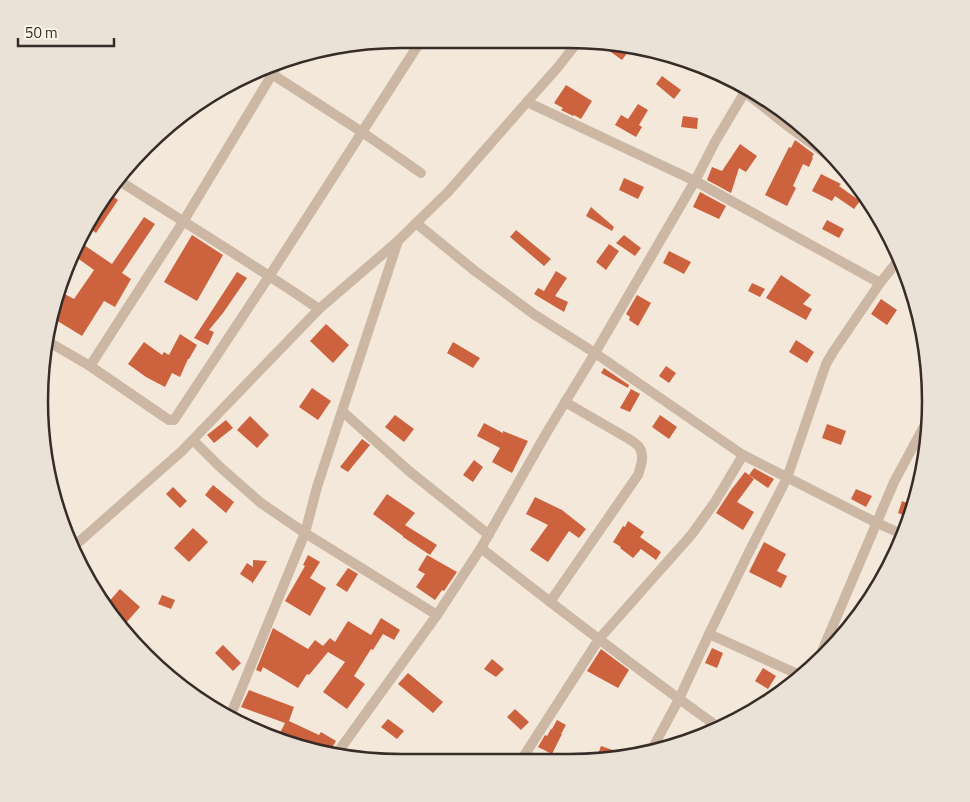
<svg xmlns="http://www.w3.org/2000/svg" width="970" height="802" font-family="'Titillium Web',sans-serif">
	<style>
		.building { fill: #cd633e }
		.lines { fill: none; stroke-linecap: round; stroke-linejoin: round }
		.minor { stroke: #ccb7a5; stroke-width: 10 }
		.rim { fill: none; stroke: #372c27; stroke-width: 2.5 }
	</style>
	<rect width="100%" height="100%" fill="#f3e8da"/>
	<g class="building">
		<path d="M594 40 631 48 622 60Z"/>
		<path d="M662 76 681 90 674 99 656 84Z"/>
		<path d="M566 85 592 101 581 119 574 115 573 116 561 110 563 108 554 103Z"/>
		<path d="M638 104 648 110 639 125 642 127 636 137 615 125 621 115 628 119Z"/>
		<path d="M683 116 698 118 697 129 681 127Z"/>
		<path d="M795 140 814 154 812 157 813 158 809 167 803 164 793 186 796 188 787 206 765 195 789 147 791 148Z"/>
		<path d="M740 144 757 156 746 172 739 168 731 193 707 180 712 167 722 171Z"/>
		<path d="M821 174 841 184 839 186 860 201 854 209 835 196 832 201 812 191Z"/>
		<path d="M624 178 644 187 638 199 619 190Z"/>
		<path d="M107 192 118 200 96 233 87 226 98 204Z"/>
		<path d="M700 192 726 206 719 219 693 207Z"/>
		<path d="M591 207 614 227 612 231 586 216Z"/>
		<path d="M144 217 155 224 122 273 131 279 115 307 104 301 82 336 51 317 57 290 74 299 94 270 76 257 84 245 112 264Z"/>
		<path d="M827 220 844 229 839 238 822 229Z"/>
		<path d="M516 230 551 259 544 266 510 237Z"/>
		<path d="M192 235 223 255 197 301 164 282Z"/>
		<path d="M624 235 641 248 635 256 616 243Z"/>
		<path d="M609 244 619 251 606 270 596 262Z"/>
		<path d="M669 251 691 262 684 274 663 263Z"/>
		<path d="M556 271 567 278 555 296 568 302 564 312 534 294 538 288 544 291Z"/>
		<path d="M237 272 247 278 223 313 209 330 214 332 208 345 194 338Z"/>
		<path d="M781 275 811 295 803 304 812 309 806 320 766 298Z"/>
		<path d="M752 283 765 289 760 297 748 291Z"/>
		<path d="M637 295 651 303 638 326 629 320 630 317 626 314Z"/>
		<path d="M881 299 897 310 887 325 871 314Z"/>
		<path d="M326 324 349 345 333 363 310 341Z"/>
		<path d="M180 334 197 345 189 359H188L180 377 172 373 165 387 146 377 128 364 144 342 162 355 164 352 169 355Z"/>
		<path d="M796 340 814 352 807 363 789 352Z"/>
		<path d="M453 342 480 358 473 368 447 353Z"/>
		<path d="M666 366 676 373 669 383 659 376Z"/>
		<path d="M604 368 629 385 628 388 601 373Z"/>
		<path d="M312 388 331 401 318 420 299 407Z"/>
		<path d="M631 389 640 394 630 412 620 408Z"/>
		<path d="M395 415 414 429 404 442 385 427Z"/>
		<path d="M660 415 677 427 669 439 652 427Z"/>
		<path d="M250 416 269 435 257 448 237 430Z"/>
		<path d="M226 420 233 428 214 443 207 435Z"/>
		<path d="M484 423 503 433V431L528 441 512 473 492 462 500 448 477 436Z"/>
		<path d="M827 424 846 431 841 445 822 438Z"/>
		<path d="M362 439 370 445 348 472 340 467Z"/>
		<path d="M474 460 483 467 473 482 463 475Z"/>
		<path d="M754 468 774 479 768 488 749 475Z"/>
		<path d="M745 472 754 479 737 502 754 512 743 530 716 513 731 490Z"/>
		<path d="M213 485 234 502 226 513 205 495Z"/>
		<path d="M173 487 187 501 180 508 166 494Z"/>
		<path d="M856 489 872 496 866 507 851 499Z"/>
		<path d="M387 494 415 513 405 525 437 545 430 555 403 537V536L373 514Z"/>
		<path d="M535 497 562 510 586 529 579 538 569 531 548 562 530 550 548 525 526 514Z"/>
		<path d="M902 501 912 505 908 517 898 513Z"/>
		<path d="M628 521 644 532 640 537 661 552 656 560 641 549 633 558 620 548 621 547 613 542 623 526 625 527Z"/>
		<path d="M193 528 208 542 189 562 174 548Z"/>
		<path d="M764 542 786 554 777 571 787 576 781 588 749 572Z"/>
		<path d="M308 555 320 562 310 578 326 588 310 616 285 601 305 566 303 565Z"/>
		<path d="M427 555 457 572 444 591 442 590 435 600 416 587 425 574 418 570Z"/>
		<path d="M253 560 267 561 252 584V582L240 574 247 563 253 567Z"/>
		<path d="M348 568 358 574 347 592 336 585Z"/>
		<path d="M120 589 140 607 125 624 105 606Z"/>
		<path d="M162 595 175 600 171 609 158 604Z"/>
		<path d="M381 618 400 630 394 640 383 634 373 650 371 649 354 676 365 684 347 709 323 692 345 662 328 652 309 675 307 674 298 688 263 667 261 672 256 670 273 628 308 649 315 640 323 646 330 638 335 642 348 621 371 635Z"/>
		<path d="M223 645 241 663 233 671 215 653Z"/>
		<path d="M712 648 723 653 717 668 705 663Z"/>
		<path d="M601 649 629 670 618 688 587 671Z"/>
		<path d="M492 659 504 669 496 677 484 669Z"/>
		<path d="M763 668 776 676 768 689 755 681Z"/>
		<path d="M408 673 443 702 433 713 398 684Z"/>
		<path d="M249 690 294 707 289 721 319 735 321 732 336 741 328 754 308 751 277 739 285 723 241 707Z"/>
		<path d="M515 709 529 722 521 730 507 717Z"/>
		<path d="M388 719 404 731 397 739 381 727Z"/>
		<path d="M557 720 566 725 561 734H562L552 754 538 747 545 735 547 736 551 729H552Z"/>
		<path d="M601 746 630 756 605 760 597 757Z"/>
	</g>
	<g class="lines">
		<g class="minor">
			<path d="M264 69 362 132 421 173"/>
			<path d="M743 89 745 92 789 127 844 167"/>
			<path d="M527 102 695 181 880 283"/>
			<path d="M118 180C185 223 253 264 319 309"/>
			<path d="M416 223 448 192 527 102 558 67 580 39"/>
			<path d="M47 341 90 366 169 420H174L270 275 422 39"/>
			<path d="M90 366 183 222 279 63"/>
			<path d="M343 412 409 471 489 535"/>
			<path d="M193 440 220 467 261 503 305 533 437 615"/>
			<path d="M72 548 182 451 319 309 398 241"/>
			<path d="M481 548C560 610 639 671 721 729"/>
			<path d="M550 602 638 475C641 466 645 455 639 447 637 444 632 441 629 439L565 402"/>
			<path d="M709 634 802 676"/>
			<path d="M817 663 894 482 929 417"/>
			<path d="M165 673 201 701"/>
			<path d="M229 719 305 533 317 487 398 241 416 223 475 271 535 315 595 353 743 455 877 523 904 535"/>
			<path d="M650 753 679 699 709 634 749 552 787 478 826 364 833 352 880 283 900 258"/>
			<path d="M335 756 437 615 481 548 547 432 595 353 695 181 715 142 746 90"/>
			<path d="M520 762 599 639 692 534 715 502 743 455"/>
		</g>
	</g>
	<path d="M0 0H970V802H0ZM401 48H569A353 353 0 0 1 922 401V401A353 353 0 0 1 569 754H401A353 353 0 0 1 48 401V401A353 353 0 0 1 401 48Z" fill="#eae2d7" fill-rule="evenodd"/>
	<path class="rim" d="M401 48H569A353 353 0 0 1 922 401V401A353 353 0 0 1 569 754H401A353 353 0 0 1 48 401V401A353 353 0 0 1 401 48Z"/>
	<path d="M18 38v8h96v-8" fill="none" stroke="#372c27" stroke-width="2.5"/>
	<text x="25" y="38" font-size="15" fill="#372c27" stroke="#faf2e6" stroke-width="4" paint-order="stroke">50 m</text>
</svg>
